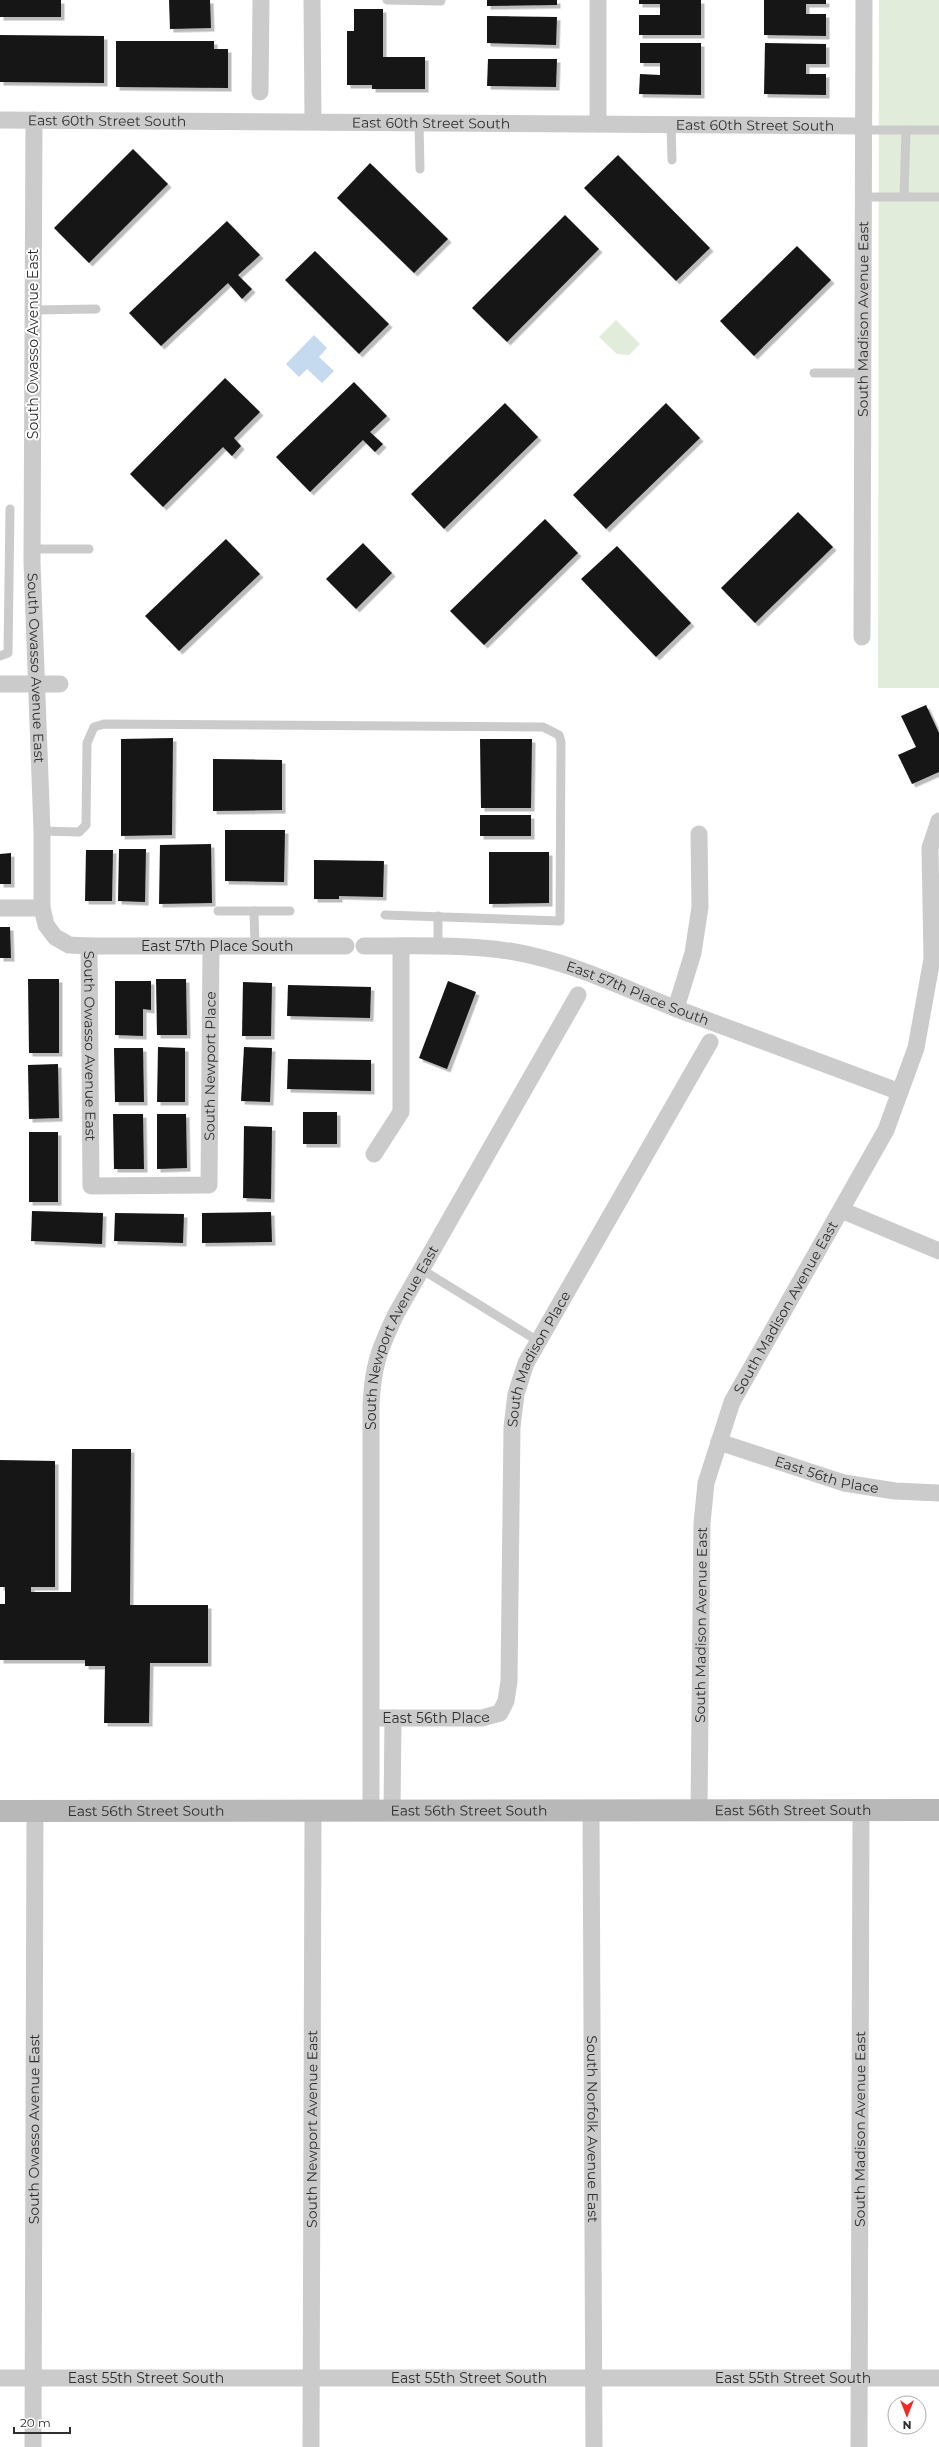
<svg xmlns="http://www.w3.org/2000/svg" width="939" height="2447" font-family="Montserrat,sans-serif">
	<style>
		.green { fill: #e2ecda }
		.water { fill: #c5daee }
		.building { fill: #151515; filter: url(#shadow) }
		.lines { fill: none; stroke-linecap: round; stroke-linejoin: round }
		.lane { stroke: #cbcbcb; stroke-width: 9 }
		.street { stroke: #cbcbcb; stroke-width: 17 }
		.secondary { stroke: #b8b8b8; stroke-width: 22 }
		.labels { text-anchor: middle; stroke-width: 4; stroke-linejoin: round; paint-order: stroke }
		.street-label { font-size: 14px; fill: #2e2e2e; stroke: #fff }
	</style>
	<defs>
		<filter id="shadow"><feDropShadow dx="3.5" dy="3.5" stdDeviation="0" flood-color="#0004"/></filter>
	</defs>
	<rect width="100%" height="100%" fill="#fff"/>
	<g class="green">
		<path d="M879 0H939V688H878Z"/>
		<path d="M616 320 640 344 629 355 617 354 599 337Z"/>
	</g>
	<path class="water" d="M314 335 327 348 319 357 334 371 322 383 307 369 299 377 286 364Z"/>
	<g class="building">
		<rect x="0" y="0" width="61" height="17"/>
		<path d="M169 0H210L211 28 170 29Z"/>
		<path d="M487 0H557V5L487 6Z"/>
		<path d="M639 0H701V35H639V15H660V4H639Z"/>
		<path d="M764 0H826V4H806V14H826V36L764 35Z"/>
		<path d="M354 9H383V57H425V89H372V85H347V31H354Z"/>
		<path d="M487 16 557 17 556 45 487 43Z"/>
		<path d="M0 35 104 36V83L0 82Z"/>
		<path d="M116 41H214V49H228V88L116 87Z"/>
		<path d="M640 43H701V95L639 94 640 74 660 75V63H640Z"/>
		<path d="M765 43 826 44V64H806V74H826V95L764 94Z"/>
		<path d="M488 59H557L556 87 487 86Z"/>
		<path d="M133 149 168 184 89 263 54 228Z"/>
		<path d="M618 155 710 248 676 281 584 188Z"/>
		<path d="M370 163 448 239 414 273 337 198Z"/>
		<path d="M565 215 599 249 507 342 472 308Z"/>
		<path d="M227 221 260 255 238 275 252 289 242 299 228 283 161 346 129 313Z"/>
		<path d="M797 246 831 280 754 356 720 321Z"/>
		<path d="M315 251 389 324 359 354 285 280Z"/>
		<path d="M225 378 260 412 234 438 241 446 232 456 223 447 163 507 130 474Z"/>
		<path d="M354 382 387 416 370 432 383 444 375 452 363 440 310 492 276 457Z"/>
		<path d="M505 403 538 437 444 529 411 494Z"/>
		<path d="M666 403 700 438 606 529 573 495Z"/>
		<path d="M798 512 833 547 755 623 721 588Z"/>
		<path d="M545 519 578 553 484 645 450 611Z"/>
		<path d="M226 539 260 574 179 651 145 616Z"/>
		<path d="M363 543 392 573 356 609 326 579Z"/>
		<path d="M617 546 691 623 656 657 581 579Z"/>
		<path d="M926 705 939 733V772L912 784 898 755 916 747 901 716Z"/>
		<path d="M173 738 172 835 121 836V739Z"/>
		<path d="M480 739H532L531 808H481Z"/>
		<path d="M213 759 282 760V810L213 811Z"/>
		<rect x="480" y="815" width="51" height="21"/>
		<path d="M225 830H285L284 882 225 881Z"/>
		<path d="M211 844 212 903 159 904 160 845Z"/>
		<path d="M119 849H146L145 902 118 901Z"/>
		<path d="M86 850H113L112 901H85Z"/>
		<path d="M489 852H549V903L489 904Z"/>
		<path d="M11 853V884H0V854Z"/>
		<path d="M314 860 384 861 383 897 339 896V899H314Z"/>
		<path d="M0 927H10L11 958H0Z"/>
		<path d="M28 979H59V1053H29Z"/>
		<path d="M156 979H186L187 1035H157Z"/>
		<path d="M115 981H151V1010L143 1009V1036L115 1035Z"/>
		<path d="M448 981 476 992 447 1069 419 1058Z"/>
		<path d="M243 982 272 983 271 1036H242Z"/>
		<path d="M288 985 371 987 370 1018 287 1016Z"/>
		<path d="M158 1047 185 1048V1102H157Z"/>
		<path d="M244 1047 272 1048 270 1102 241 1101Z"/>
		<path d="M114 1048H143L144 1102H115Z"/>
		<path d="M288 1059 371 1060V1091L287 1089Z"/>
		<path d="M58 1064 59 1118 29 1119 28 1065Z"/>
		<rect x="303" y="1112" width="34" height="32"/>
		<path d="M113 1114H143L144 1169H114Z"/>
		<path d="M157 1114H186L187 1168 157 1169Z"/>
		<path d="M244 1126 272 1127 271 1199 243 1198Z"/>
		<rect x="29" y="1132" width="29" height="70"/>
		<path d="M32 1211 103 1213 102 1244 31 1241Z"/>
		<path d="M271 1212 272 1242 202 1243V1213Z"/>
		<path d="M115 1213 184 1214 183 1243 114 1241Z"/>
		<path d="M72 1449H131L130 1605H208V1663H150L149 1723H104L105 1666H85V1660H0V1604H5V1587H0V1460L55 1461V1587H31V1592H71Z"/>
	</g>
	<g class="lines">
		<g class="lane">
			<path d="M387 0 441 1"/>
			<path d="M419 122 420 169"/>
			<path d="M671 124 672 160"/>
			<path d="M863 130H939"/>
			<path d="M863 197H939"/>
			<path d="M904 197 906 130"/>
			<path d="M33 310 96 309"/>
			<path d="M814 373H863"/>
			<path d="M32 549H89"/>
			<path d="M0 656 8 653 10 509"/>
			<path d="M42 831 79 832 86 825 87 743 94 727 104 724 543 727 559 735 561 742 560 921 385 915"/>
			<path d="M218 911H290"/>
			<path d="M254 911 255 946"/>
			<path d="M438 916V946"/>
			<path d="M421 1269 538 1341"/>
		</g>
		<g class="street">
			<path d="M312 0 313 121"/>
			<path d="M598 0V124"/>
			<path d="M260 92 261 0"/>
			<path id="s1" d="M0 120 863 126"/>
			<path id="s2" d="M34 120 32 562 42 831V908L46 925 55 937 69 945 89 946H346"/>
			<path id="s3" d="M862 637 864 0"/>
			<path d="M0 684H60"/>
			<path d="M0 908H42"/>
			<path id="s4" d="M89 946 91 1186 209 1185 211 947"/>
			<path id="s5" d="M364 946C414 946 465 944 515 952 572 962 623 988 677 1009 751 1037 826 1064 900 1092"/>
			<path d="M676 1008 693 953 700 907 699 834"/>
			<path d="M374 1154 401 1112V946"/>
			<path d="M841 1210 939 1251"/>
			<path id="s6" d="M719 1442 844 1483 895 1491 939 1493"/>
			<path id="s7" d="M372 1718H482L500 1713 506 1701 509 1681 512 1427 516 1394 526 1363 710 1042"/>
			<path id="s8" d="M699 1810 702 1523 706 1483 732 1402 886 1130 916 1048 932 959 930 848 939 821"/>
			<path d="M392 1811 393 1718"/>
			<path id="s9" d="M591 1811 594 2447"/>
			<path id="s10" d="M371 1812V1405C373 1365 379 1350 396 1314L578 995"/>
			<path id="s11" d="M0 2378H939"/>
			<path id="s12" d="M33 2447 35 1811"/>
			<path id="s13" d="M311 2447 313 1811"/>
			<path id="s14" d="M859 2447 861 1810"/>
		</g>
		<path class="secondary" id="s15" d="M0 1811 939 1810"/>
	</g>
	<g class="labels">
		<g class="street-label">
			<text dy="5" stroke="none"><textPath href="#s1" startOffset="107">East 60th Street South</textPath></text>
			<text dy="5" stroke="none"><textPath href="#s1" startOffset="431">East 60th Street South</textPath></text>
			<text dy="5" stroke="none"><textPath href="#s1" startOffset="755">East 60th Street South</textPath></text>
			<text dy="5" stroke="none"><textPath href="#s3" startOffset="318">South Madison Avenue East</textPath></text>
			<text transform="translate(33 344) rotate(-90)" y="5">South Owasso Avenue East</text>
			<text dy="5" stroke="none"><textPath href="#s2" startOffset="548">South Owasso Avenue East</textPath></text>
			<text dy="5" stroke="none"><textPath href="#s2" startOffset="985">East 57th Place South</textPath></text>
			<text dy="5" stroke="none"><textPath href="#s5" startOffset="281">East 57th Place South</textPath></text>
			<text dy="5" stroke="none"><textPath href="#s4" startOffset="100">South Owasso Avenue East</textPath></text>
			<text dy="5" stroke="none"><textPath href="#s4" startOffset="477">South Newport Place</textPath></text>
			<text dy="5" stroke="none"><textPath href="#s8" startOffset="521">South Madison Avenue East</textPath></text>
			<text dy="5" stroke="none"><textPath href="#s10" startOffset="481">South Newport Avenue East</textPath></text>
			<text dy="5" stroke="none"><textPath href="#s7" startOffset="490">South Madison Place</textPath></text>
			<text dy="5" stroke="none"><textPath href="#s6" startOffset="113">East 56th Place</textPath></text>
			<text dy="5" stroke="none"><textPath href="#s8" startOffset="185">South Madison Avenue East</textPath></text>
			<text dy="5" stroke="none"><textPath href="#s7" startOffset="64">East 56th Place</textPath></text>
			<text dy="5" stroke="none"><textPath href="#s15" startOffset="146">East 56th Street South</textPath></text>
			<text dy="5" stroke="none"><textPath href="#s15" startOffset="793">East 56th Street South</textPath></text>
			<text dy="5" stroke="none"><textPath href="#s15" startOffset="469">East 56th Street South</textPath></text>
			<text dy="5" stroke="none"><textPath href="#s12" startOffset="318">South Owasso Avenue East</textPath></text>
			<text dy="5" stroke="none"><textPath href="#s13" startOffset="318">South Newport Avenue East</textPath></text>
			<text dy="5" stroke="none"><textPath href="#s9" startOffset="318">South Norfolk Avenue East</textPath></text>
			<text dy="5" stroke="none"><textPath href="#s14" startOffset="318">South Madison Avenue East</textPath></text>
			<text dy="5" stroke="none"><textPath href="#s11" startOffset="146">East 55th Street South</textPath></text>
			<text dy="5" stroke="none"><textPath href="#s11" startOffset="469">East 55th Street South</textPath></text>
			<text dy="5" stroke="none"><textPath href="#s11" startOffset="793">East 55th Street South</textPath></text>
		</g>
	</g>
	<g transform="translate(907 2415) rotate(180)"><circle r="19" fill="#ffffff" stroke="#ababab"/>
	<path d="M0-3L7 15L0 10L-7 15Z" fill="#f12a23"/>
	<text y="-6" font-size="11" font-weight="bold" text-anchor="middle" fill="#2e2e2e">N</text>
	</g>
	<path d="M14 2427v6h56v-6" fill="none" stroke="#2e2e2e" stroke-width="2"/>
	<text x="20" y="2427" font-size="12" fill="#2e2e2e" stroke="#ffffff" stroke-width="3" paint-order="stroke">20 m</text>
</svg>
